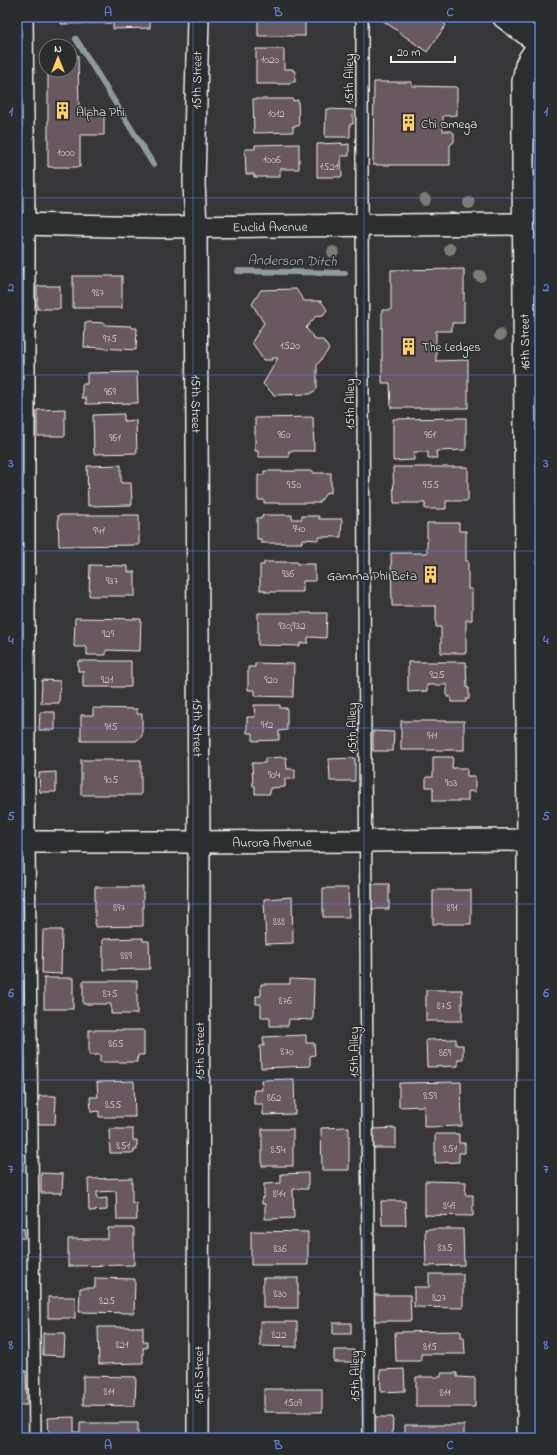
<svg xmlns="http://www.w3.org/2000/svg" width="557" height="1455" font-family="'Indie Flower',sans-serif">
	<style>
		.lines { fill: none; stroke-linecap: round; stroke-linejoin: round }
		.stream { stroke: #8e9b9f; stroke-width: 6 }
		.building { fill: #685861; stroke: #f4f1e8 }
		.lane-casing { stroke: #f4f1e8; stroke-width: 14 }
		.street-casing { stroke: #f4f1e8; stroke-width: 24 }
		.primary-casing { stroke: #f4f1e8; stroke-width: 25 }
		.lane { stroke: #2a2d2e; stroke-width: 11 }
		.street { stroke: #2a2d2e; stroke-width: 21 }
		.primary { stroke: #2a2d2e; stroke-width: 22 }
		.tree { fill: #797c74 }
		.grid { fill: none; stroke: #5e7fdd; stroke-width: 1; stroke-opacity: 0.55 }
		.labels { text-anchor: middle; stroke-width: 3; stroke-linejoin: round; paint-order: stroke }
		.number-label { font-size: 11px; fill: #d1cbc6 }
		.street-label { font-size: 13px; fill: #f4f1e8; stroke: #2a2d2e }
		.poi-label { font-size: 13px; fill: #f4f1e8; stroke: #2a2d2e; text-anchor: start }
		.water-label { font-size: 14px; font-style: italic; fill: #b0b8b8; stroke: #2a2d2e }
		.neatline { fill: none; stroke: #5e7fdd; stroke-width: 1.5 }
		.grid-label { font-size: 13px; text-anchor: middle; font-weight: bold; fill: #5e7fdd }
	</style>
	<rect width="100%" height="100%" fill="#363638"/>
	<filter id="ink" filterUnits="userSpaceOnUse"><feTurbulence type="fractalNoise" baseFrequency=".025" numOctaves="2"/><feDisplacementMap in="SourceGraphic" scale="8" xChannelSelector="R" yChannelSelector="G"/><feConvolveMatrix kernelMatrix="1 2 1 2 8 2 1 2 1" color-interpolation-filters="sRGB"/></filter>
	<g filter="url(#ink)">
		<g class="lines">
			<g class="stream">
				<path d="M76 39 153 164"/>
				<path d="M238 271 345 273"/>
			</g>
		</g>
		<g class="building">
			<path d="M61 17H150V28L113 29V23L61 24Z"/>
			<rect x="258" y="17" width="47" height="19"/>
			<path d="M378 17H435L446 25 427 52Z"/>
			<path d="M256 49H284V69H293V71H295V82H290V84H256Z"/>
			<path d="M70 55H78L79 111H104V135H80V167H48V70H70Z"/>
			<path d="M374 82H412V86L457 87V115L443 116V131H451L454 133V142L450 145V165H373Z"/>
			<path d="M253 99H293V101L298 100 299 126H293V132L254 133Z"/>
			<path d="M326 109 353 110V124H350V137H325Z"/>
			<path d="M342 143V145L349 144V156H341L342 177H317V144Z"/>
			<path d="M299 144V169H280V177H254V174H246L245 149H255V145Z"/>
			<path d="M22 269 23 306H17V270Z"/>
			<path d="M464 269V323H452V331H436V361L468 360V408H391L390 383H382V310H391V270Z"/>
			<rect x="73" y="276" width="49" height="32"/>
			<rect x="37" y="286" width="23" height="23"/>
			<path d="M296 289 304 301H321L327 310 323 315 316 316 306 328 316 340H323L329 349 317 365V389L310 394 274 395 263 384 278 358H272V360H263L252 342 264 323 252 304 261 290Z"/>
			<path d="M85 322 105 323V325L131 326V328H137L136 350 84 347Z"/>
			<path d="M137 372 138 403 86 404V398H82V384H87V373Z"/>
			<path d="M65 409V436H37V410Z"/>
			<path d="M124 414V421L136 420 137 453 94 454 93 415Z"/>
			<path d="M313 417 314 451H289V457H258V451H255V418Z"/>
			<path d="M466 418V450L436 451 437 458H428V452H414V460L393 461V419Z"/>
			<path d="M121 465V483H131L132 505 88 506 87 466Z"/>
			<path d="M393 467H468V501H446V509H425V503H394Z"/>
			<path d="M264 471H313V473H331V493L327 492 319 503H264V500H258V475H264Z"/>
			<path d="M58 515H139V545L59 546Z"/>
			<path d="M263 515H292V519H302V516H319V519H342L341 537H319V540L302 539V543H261V539H257V518H262Z"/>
			<path d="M427 523H459V531H466V561H468V589H472V620H466V653H441V627H436V606H392L391 553H427Z"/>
			<path d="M264 562H297V564H315V581H303V592H265V590H260V565H264Z"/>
			<path d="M90 565 128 566V572H135V596H89Z"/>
			<path d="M258 613H327L326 638 308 637V643H300V646L258 645Z"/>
			<path d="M75 618 141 619 140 651 106 650V655H87V647H74Z"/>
			<path d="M78 661H131V687H83V671H78Z"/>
			<path d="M408 662H466L467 688H469V699H466V702H451V697H447V685H427V691L408 692Z"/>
			<path d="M255 663 294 664 293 697 255 696V690H248V667H255Z"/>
			<path d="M42 680 60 681 59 703H41Z"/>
			<path d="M254 705H280V708H287V730L279 731V740L253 741V733H247V717H255Z"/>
			<path d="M93 708 137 709V714H142V736L136 741H81V715H93Z"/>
			<path d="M40 712H55V730H39Z"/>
			<rect x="401" y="721" width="63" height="29"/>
			<path d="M373 731 394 732 393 751H373Z"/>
			<path d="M286 757 287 769H295V779H285V787L270 788V794H255V786H253L252 763H265V758Z"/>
			<path d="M433 757H453L452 768H467V776H475V792L468 791V801H433V787H426V777H433Z"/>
			<path d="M355 758V781H330L329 759Z"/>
			<rect x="81" y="760" width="60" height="35"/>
			<path d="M56 772V792H40L39 773Z"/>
			<rect x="371" y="884" width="18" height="25"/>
			<path d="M95 887H143V926L95 927Z"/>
			<path d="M323 888H348L349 917H323Z"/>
			<rect x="433" y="890" width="38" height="34"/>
			<path d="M17 897H23L24 970H17Z"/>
			<path d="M292 897 293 943 266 944 264 899Z"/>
			<path d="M43 930H62L61 974 42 973Z"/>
			<path d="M143 938V941H149L150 969 103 970V939Z"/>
			<rect x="44" y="978" width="29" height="31"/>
			<path d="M290 979 314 980 313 1020 289 1019 288 1026H270V1017H261V1004H256V996H261V984H290Z"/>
			<rect x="17" y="981" width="6" height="28"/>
			<path d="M83 981H137V1014H111V1004H83Z"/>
			<rect x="426" y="990" width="36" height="31"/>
			<path d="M89 1030H144V1055H138L137 1062H100V1055H89Z"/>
			<path d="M306 1035V1043H314L315 1055 310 1056V1066L261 1068 260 1046H264L263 1037Z"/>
			<path d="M456 1039V1045H463V1059H458V1066L427 1067 426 1040Z"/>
			<rect x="17" y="1045" width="7" height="27"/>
			<path d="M294 1079 295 1114 263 1115V1104H254V1090H262L261 1080Z"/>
			<path d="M134 1081 135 1117H99V1111L91 1112 90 1097H98L97 1082Z"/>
			<path d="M461 1082 462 1126 424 1127V1106L399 1107V1083Z"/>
			<path d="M39 1096H56L55 1124H38Z"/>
			<path d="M349 1127V1170H322L321 1128Z"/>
			<path d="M396 1128V1148H373V1129Z"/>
			<path d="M109 1129H133V1140H137V1150H134V1153H110Z"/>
			<rect x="262" y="1129" width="31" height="37"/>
			<path d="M435 1134H459V1143H465V1153H459V1162L435 1163Z"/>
			<rect x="17" y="1154" width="6" height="17"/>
			<path d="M41 1173 63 1174 62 1193H41Z"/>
			<path d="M308 1173V1189H293L294 1218 265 1219V1204H262V1197H264V1184L281 1183V1174Z"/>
			<path d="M132 1178V1203L136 1202 137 1220H117L116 1191 97 1192V1199L107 1198V1210L89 1211 88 1179Z"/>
			<path d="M425 1181 466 1182 465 1195H473V1216L425 1215Z"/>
			<path d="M381 1201H405L406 1225H382Z"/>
			<path d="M17 1228H24L25 1238H17Z"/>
			<path d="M108 1228H134V1265L68 1266V1239H108Z"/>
			<path d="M425 1229H463L464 1265 426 1266Z"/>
			<path d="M251 1231 308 1232V1265H251Z"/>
			<path d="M429 1274H463V1308L414 1307V1287H429Z"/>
			<path d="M95 1278 135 1279 134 1313 79 1312 80 1288H95Z"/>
			<rect x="263" y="1278" width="35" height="30"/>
			<path d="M373 1295H410L411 1321H374Z"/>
			<rect x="48" y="1297" width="27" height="21"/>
			<path d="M260 1322H297V1347L260 1346Z"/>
			<rect x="333" y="1323" width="18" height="11"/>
			<path d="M98 1327H143V1341H147V1348H143V1363L99 1364Z"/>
			<path d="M461 1331V1337H464L465 1354H421V1361H396L395 1332Z"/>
			<path d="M43 1333H65L64 1356 43 1355Z"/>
			<path d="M334 1350H354L355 1362H334Z"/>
			<path d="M404 1369 405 1391 381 1392 380 1370Z"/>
			<path d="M17 1371H26L27 1405H17Z"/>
			<path d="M441 1373H457V1377L475 1378V1407H416V1377H441Z"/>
			<path d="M83 1376 136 1377 135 1406 83 1405Z"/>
			<rect x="264" y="1389" width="58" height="23"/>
			<path d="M74 1417V1432H80V1423H138V1438H49L48 1418Z"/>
			<path d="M374 1417H393L392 1438H373Z"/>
			<rect x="405" y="1425" width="59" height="13"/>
		</g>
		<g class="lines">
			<defs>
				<g id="lane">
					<path d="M27 17 29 225V842L35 1438"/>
					<path d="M362 17V225L369 1438"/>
				</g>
				<g id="street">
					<path id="s1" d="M198 17 194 183 196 227 199 842 198 1438"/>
					<path id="s2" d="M17 224 162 227 523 224"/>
					<path id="s3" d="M17 842H199L528 840"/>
					<path d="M528 1438V840L523 162V82L526 65 529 59 540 43"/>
				</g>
				<path id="primary" d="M504 17 540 44"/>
			</defs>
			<use href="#lane" class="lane-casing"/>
			<use href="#street" class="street-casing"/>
			<use href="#primary" class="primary-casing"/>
			<use href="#lane" class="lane"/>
			<use href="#street" class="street"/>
			<use href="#primary" class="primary"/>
		</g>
		<g class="tree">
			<circle cx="425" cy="200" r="6"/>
			<circle cx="469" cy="203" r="6"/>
			<circle cx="450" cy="249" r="6"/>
			<circle cx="333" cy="252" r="6"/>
			<circle cx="480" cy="276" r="6"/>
			<circle cx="500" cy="335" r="6"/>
		</g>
	</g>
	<path class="grid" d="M193 17V1438M364 17V1438M17 198H540M17 375H540M17 551H540M17 728H540M17 904H540M17 1080H540M17 1257H540"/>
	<defs>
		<symbol id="building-bare" viewBox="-9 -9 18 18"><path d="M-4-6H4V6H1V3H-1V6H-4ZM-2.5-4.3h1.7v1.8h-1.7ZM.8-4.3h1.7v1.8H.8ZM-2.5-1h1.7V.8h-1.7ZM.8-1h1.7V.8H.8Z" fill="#ffd166" stroke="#2a2d2e" stroke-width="2.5" paint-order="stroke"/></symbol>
	</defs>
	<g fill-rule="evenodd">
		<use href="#building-bare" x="50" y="98" width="25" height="25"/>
		<use href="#building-bare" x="396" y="110" width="25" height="25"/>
		<use href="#building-bare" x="396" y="334" width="25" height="25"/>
		<use href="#building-bare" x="418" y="562" width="25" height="25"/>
	</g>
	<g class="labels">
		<g class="number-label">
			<text x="270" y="63">1020</text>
			<text x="276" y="117">1012</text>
			<text x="66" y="156">1000</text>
			<text x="272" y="163">1006</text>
			<text x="329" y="170">1521</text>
			<text x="98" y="296">987</text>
			<text x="110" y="342">975</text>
			<text x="290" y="349">1520</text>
			<text x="110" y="395">969</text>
			<text x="284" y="438">960</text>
			<text x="430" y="438">961</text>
			<text x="115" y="441">961</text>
			<text x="294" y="488">950</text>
			<text x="431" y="488">955</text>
			<text x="299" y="532">940</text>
			<text x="99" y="534">941</text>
			<text x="288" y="577">936</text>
			<text x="112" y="584">937</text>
			<text x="292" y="629">930;932</text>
			<text x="108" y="637">929</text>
			<text x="437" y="678">925</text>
			<text x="107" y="683">921</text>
			<text x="271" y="683">920</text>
			<text x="267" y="728">912</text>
			<text x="111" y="730">915</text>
			<text x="432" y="739">911</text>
			<text x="274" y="778">904</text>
			<text x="111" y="783">905</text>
			<text x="451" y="786">903</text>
			<text x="119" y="911">897</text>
			<text x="452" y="911">891</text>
			<text x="279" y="925">888</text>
			<text x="126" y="959">889</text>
			<text x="110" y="997">875</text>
			<text x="285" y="1004">876</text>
			<text x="444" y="1009">875</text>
			<text x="116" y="1047">865</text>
			<text x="287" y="1055">870</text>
			<text x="445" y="1056">869</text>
			<text x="430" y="1099">859</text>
			<text x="274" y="1101">862</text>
			<text x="113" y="1108">855</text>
			<text x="123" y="1149">851</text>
			<text x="450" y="1152">851</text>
			<text x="278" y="1153">854</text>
			<text x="279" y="1197">844</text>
			<text x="449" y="1209">849</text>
			<text x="445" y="1251">835</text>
			<text x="280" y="1252">836</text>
			<text x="280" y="1297">830</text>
			<text x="439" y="1301">827</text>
			<text x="107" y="1304">825</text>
			<text x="279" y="1338">822</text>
			<text x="122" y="1348">821</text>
			<text x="430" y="1350">815</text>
			<text x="109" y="1395">811</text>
			<text x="445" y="1396">811</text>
			<text x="293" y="1406">1509</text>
		</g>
		<g class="street-label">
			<text transform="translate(348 79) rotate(-90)" y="5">15th Alley</text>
			<text transform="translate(196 80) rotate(-89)" y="5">15th Street</text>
			<text dy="5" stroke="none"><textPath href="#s2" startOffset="253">Euclid Avenue</textPath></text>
			<text transform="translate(524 342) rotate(-91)" y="5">16th Street</text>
			<text dy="5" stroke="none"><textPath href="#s1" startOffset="387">15th Street</textPath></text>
			<text transform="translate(349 404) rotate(-90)" y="5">15th Alley</text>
			<text dy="5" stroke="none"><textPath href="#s1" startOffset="711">15th Street</textPath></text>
			<text transform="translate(351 728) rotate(-90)" y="5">15th Alley</text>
			<text dy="5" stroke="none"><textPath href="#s3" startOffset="255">Aurora Avenue</textPath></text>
			<text transform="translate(199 1051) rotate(-90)" y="5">15th Street</text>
			<text transform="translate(353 1052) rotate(-90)" y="5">15th Alley</text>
			<text transform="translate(198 1375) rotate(-90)" y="5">15th Street</text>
			<text transform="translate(354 1376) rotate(-90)" y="5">15th Alley</text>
		</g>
		<g class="poi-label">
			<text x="76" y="116">Alpha Phi</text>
			<text x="421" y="128">Chi Omega</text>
			<text x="422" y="351">The Ledges</text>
			<text x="417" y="580" text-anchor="end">Gamma Phi Beta</text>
		</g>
		<g class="water-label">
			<text transform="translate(292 260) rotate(1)" y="5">Anderson Ditch</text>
		</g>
	</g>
	<rect width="557" height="1455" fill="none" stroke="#2a2d2e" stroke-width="44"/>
	<g transform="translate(58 58)"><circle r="19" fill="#2a2d2e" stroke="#7b7b78"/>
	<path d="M0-3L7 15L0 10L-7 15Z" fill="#ffd166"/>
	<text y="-6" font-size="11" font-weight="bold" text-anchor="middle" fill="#f4f1e8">N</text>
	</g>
	<path d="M391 56v6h64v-6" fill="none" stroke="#f4f1e8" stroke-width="2"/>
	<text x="397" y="56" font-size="12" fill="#f4f1e8" stroke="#2a2d2e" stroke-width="3" paint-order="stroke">20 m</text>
	<rect x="22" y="22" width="513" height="1411" class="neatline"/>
	<g class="grid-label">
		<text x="108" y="16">A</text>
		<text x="278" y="16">B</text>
		<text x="450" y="16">C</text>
		<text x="11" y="115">1</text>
		<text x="546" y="115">1</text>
		<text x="11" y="291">2</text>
		<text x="546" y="291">2</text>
		<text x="11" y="467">3</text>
		<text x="546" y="467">3</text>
		<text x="11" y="644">4</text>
		<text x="546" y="644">4</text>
		<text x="11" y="820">5</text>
		<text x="546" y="820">5</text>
		<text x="11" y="997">6</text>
		<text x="546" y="997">6</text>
		<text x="11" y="1173">7</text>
		<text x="546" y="1173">7</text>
		<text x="11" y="1349">8</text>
		<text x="546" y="1349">8</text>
		<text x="108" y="1449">A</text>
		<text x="278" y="1449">B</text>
		<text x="450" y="1449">C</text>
	</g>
</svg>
